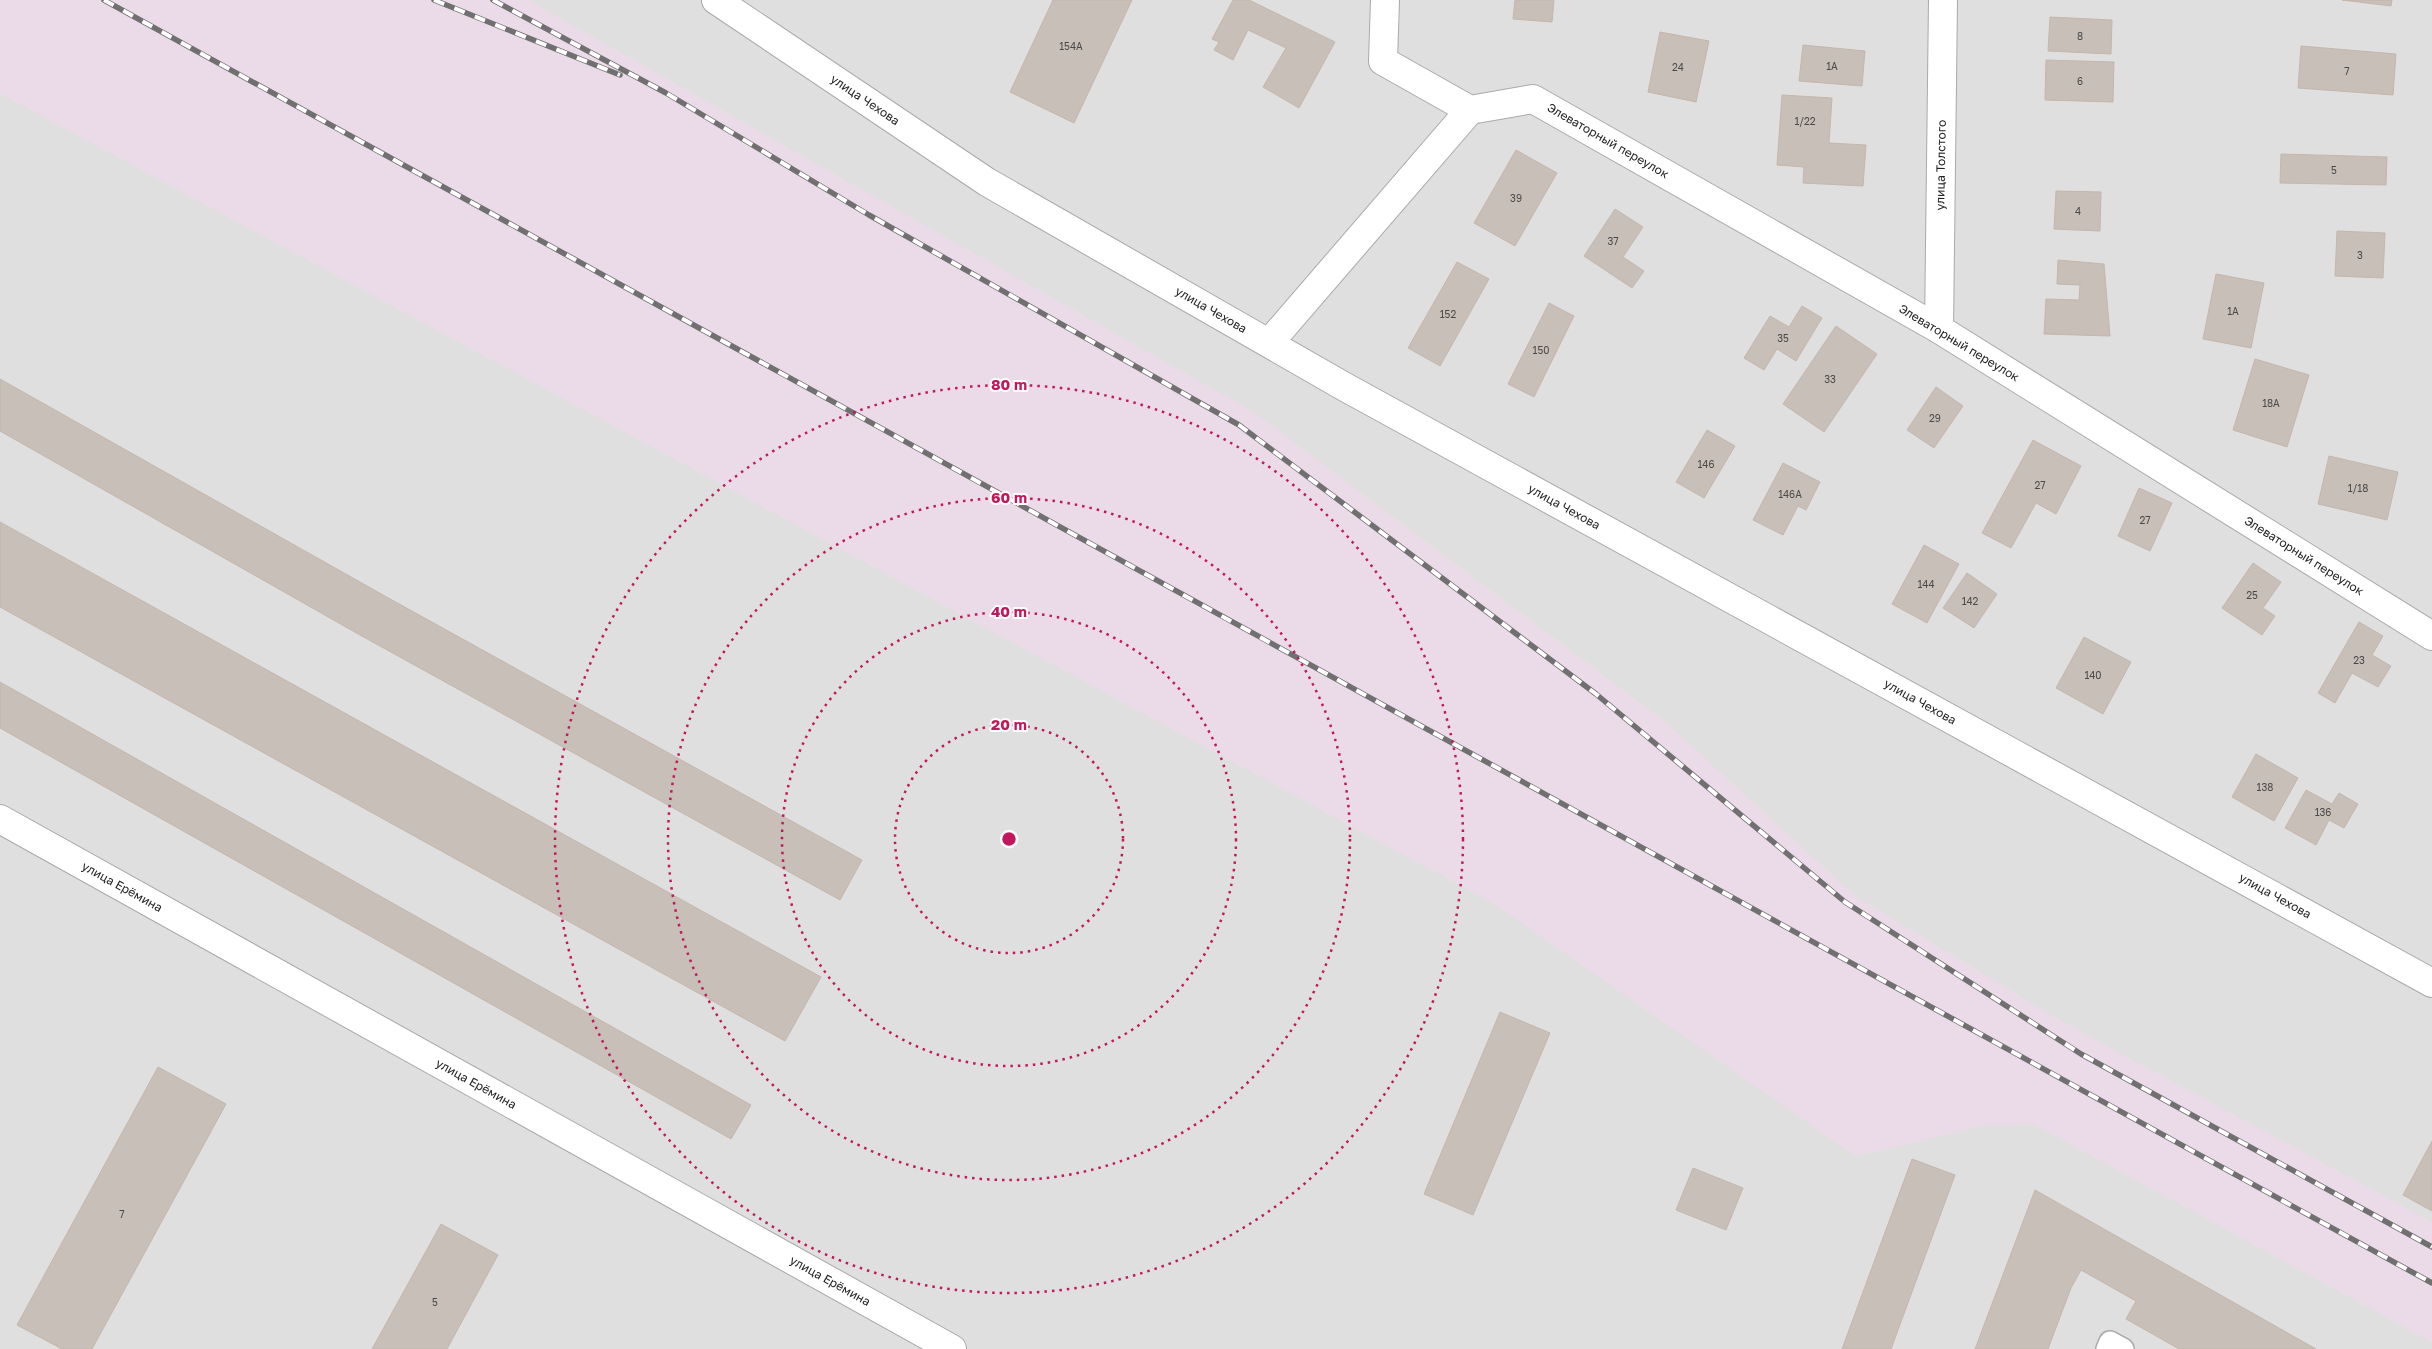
<svg xmlns="http://www.w3.org/2000/svg" width="2432" height="1349" font-family="'Golos Text',sans-serif">
	<style>
		.residential { fill: #e0dfdf }
		.industrial { fill: #ebdbe8 }
		.building { fill: #c7bfb8; stroke: #c4b6ab }
		.lines { fill: none; stroke-linecap: round; stroke-linejoin: round }
		.lane-casing { stroke: #a9a9a9; stroke-width: 24 }
		.street-casing { stroke: #a9a9a9; stroke-width: 30 }
		.lane { stroke: #fff; stroke-width: 21 }
		.street { stroke: #fff; stroke-width: 28 }
		.rail-casing { stroke: #707070; stroke-width: 5.5 }
		.rail { stroke: #fff; stroke-width: 4; stroke-dasharray: 11; stroke-linecap: butt }
		.ring { fill: none; stroke: #c2185b; stroke-width: 2.5; stroke-dasharray: 2.5 5 }
		.labels { text-anchor: middle; stroke-width: 4; stroke-linejoin: round; paint-order: stroke }
		.number-label { font-size: 10px; fill: #4b4948 }
		.street-label { font-size: 12px; fill: #222; stroke: #fff }
		.centre { fill: #c2185b; stroke: #fff; stroke-width: 2.5 }
		.ring-label { font-size: 15px; text-anchor: middle; font-weight: bold; fill: #c2185b; stroke: #fff; stroke-width: 4; stroke-linejoin: round; paint-order: stroke }
	</style>
	<rect width="100%" height="100%" fill="#f2efe9"/>
	<path class="residential" d="M361 0H2432V1349H0V90Z"/>
	<path class="industrial" d="M0 0H528L1255 413 1664 721 1855 896 2064 1023 2432 1222V1342L2034 1124 1987 1125 1856 1156 1493 903 0 93Z"/>
	<g class="building">
		<path d="M1053 0H1132L1074 123 1010 92Z"/>
		<path d="M1233 0H1249L1335 42 1299 108 1263 87 1286 48 1248 30 1233 60 1214 50 1219 42 1212 39Z"/>
		<path d="M1515 0H1554L1552 22 1513 19Z"/>
		<path d="M2342 0H2392L2391 6Z"/>
		<path d="M2050 17 2112 20 2111 54 2048 51Z"/>
		<path d="M1660 32 1709 41 1696 102 1648 92Z"/>
		<path d="M1803 45 1865 51 1862 86 1799 81Z"/>
		<path d="M2301 46 2396 54 2393 95 2298 88Z"/>
		<path d="M2046 60 2114 62 2113 102 2045 100Z"/>
		<path d="M1782 95 1832 98 1829 143 1866 145 1863 186 1803 183 1804 167 1777 165Z"/>
		<path d="M1516 150 1557 173 1515 246 1474 223Z"/>
		<path d="M2281 154 2387 157 2386 185 2280 183Z"/>
		<path d="M2056 191 2101 192 2100 231 2054 229Z"/>
		<path d="M1615 209 1643 227 1623 257 1644 271 1632 288 1584 256Z"/>
		<path d="M2337 231 2385 233 2383 278 2335 276Z"/>
		<path d="M2058 260 2104 264 2110 336 2044 334 2046 299 2079 300 2080 285 2057 284Z"/>
		<path d="M1457 262 1489 279 1440 366 1408 348Z"/>
		<path d="M2216 274 2264 283 2251 348 2203 339Z"/>
		<path d="M1549 303 1574 316 1534 397 1508 384Z"/>
		<path d="M1802 306 1822 318 1796 361 1777 349 1764 370 1744 358 1770 316 1789 327Z"/>
		<path d="M1836 326 1877 354 1824 432 1783 404Z"/>
		<path d="M2255 359 2309 375 2287 447 2233 430Z"/>
		<path d="M0 379 383 595 862 860 840 900 360 635 0 431Z"/>
		<path d="M1936 387 1963 406 1934 448 1907 430Z"/>
		<path d="M1707 430 1735 446 1704 498 1676 482Z"/>
		<path d="M2033 440 2081 466 2056 514 2036 503 2011 548 1982 533Z"/>
		<path d="M2329 456 2398 472 2387 520 2318 504Z"/>
		<path d="M1783 463 1820 482 1806 510 1798 506 1783 535 1753 520Z"/>
		<path d="M2139 488 2172 503 2150 551 2118 536Z"/>
		<path d="M0 522 821 977 785 1041 0 607Z"/>
		<path d="M1924 545 1959 564 1927 623 1892 604Z"/>
		<path d="M2253 563 2281 582 2263 608 2275 616 2262 635 2222 608Z"/>
		<path d="M1967 573 1997 594 1974 628 1943 608Z"/>
		<path d="M2359 622 2383 636 2372 655 2391 666 2378 687 2352 673 2335 703 2318 693Z"/>
		<path d="M2084 637 2131 662 2103 714 2056 688Z"/>
		<path d="M0 682 751 1105 731 1139 0 728Z"/>
		<path d="M2256 754 2298 778 2274 821 2232 797Z"/>
		<path d="M2306 790 2332 804 2339 793 2358 804 2344 828 2329 820 2316 845 2285 828Z"/>
		<path d="M1500 1012 1550 1033 1473 1215 1424 1194Z"/>
		<path d="M158 1067 226 1104 92 1349H62L17 1325Z"/>
		<path d="M2432 1141V1211L2403 1195Z"/>
		<path d="M1912 1159 1955 1175 1891 1349H1842Z"/>
		<path d="M1693 1168 1743 1188 1726 1230 1676 1210Z"/>
		<path d="M2035 1190 2316 1349H2179L2126 1319 2136 1301 2081 1270 2071 1288 2048 1349H1975Z"/>
		<path d="M441 1224 498 1255 447 1349H372Z"/>
	</g>
	<g class="lines">
		<defs>
			<path id="lane" d="M2107 1349 2110 1342 2123 1349"/>
			<g id="street">
				<path d="M716 0 987 182 1345 387 2432 983"/>
				<path d="M1385 0 1383 61 1470 110 1533 99 1939 329 2432 636"/>
				<path d="M1939 329 1943 0"/>
				<path d="M1269 343 1470 110"/>
				<path d="M0 819 952 1349"/>
			</g>
		</defs>
		<use href="#lane" class="lane-casing"/>
		<use href="#street" class="street-casing"/>
		<use href="#lane" class="lane"/>
		<use href="#street" class="street"/>
		<defs>
			<g id="rail">
				<path d="M104 0 2432 1283"/>
				<path d="M434 0 620 75"/>
				<path d="M493 0 666 93 869 215 1239 425 1596 694 1845 902 2081 1054 2432 1247"/>
			</g>
		</defs>
		<use href="#rail" class="rail-casing"/>
		<use href="#rail" class="rail"/>
	</g>
	<g class="ring">
		<circle cx="1009" cy="839" r="114"/>
		<circle cx="1009" cy="839" r="227"/>
		<circle cx="1009" cy="839" r="341"/>
		<circle cx="1009" cy="839" r="454"/>
	</g>
	<g class="labels">
		<g class="number-label">
			<text x="2080" y="40">8</text>
			<text x="1071" y="50">154А</text>
			<text x="1832" y="70">1А</text>
			<text x="1678" y="71">24</text>
			<text x="2347" y="75">7</text>
			<text x="2080" y="85">6</text>
			<text x="1805" y="125">1/22</text>
			<text x="2334" y="174">5</text>
			<text x="1516" y="202">39</text>
			<text x="2078" y="215">4</text>
			<text x="1613" y="245">37</text>
			<text x="2360" y="259">3</text>
			<text x="2233" y="315">1А</text>
			<text x="1448" y="318">152</text>
			<text x="1783" y="342">35</text>
			<text x="1541" y="354">150</text>
			<text x="1830" y="383">33</text>
			<text x="2271" y="407">18А</text>
			<text x="1935" y="422">29</text>
			<text x="1706" y="468">146</text>
			<text x="2040" y="489">27</text>
			<text x="2358" y="492">1/18</text>
			<text x="1790" y="498">146А</text>
			<text x="2145" y="524">27</text>
			<text x="1926" y="588">144</text>
			<text x="2252" y="599">25</text>
			<text x="1970" y="605">142</text>
			<text x="2359" y="664">23</text>
			<text x="2093" y="679">140</text>
			<text x="2265" y="791">138</text>
			<text x="2323" y="816">136</text>
			<text x="122" y="1218">7</text>
			<text x="435" y="1306">5</text>
		</g>
		<g class="street-label">
			<text transform="translate(865 100) rotate(34)" y="4">улица Чехова</text>
			<text transform="translate(1608 141) rotate(30)" y="4">Элеваторный переулок</text>
			<text transform="translate(1941 165) rotate(-89)" y="4">улица Толстого</text>
			<text transform="translate(1211 310) rotate(30)" y="4">улица Чехова</text>
			<text transform="translate(1959 343) rotate(31)" y="4">Элеваторный переулок</text>
			<text transform="translate(1564 507) rotate(29)" y="4">улица Чехова</text>
			<text transform="translate(2304 556) rotate(32)" y="4">Элеваторный переулок</text>
			<text transform="translate(1920 702) rotate(29)" y="4">улица Чехова</text>
			<text transform="translate(122 887) rotate(29)" y="4">улица Ерёмина</text>
			<text transform="translate(2275 896) rotate(29)" y="4">улица Чехова</text>
			<text transform="translate(476 1084) rotate(29)" y="4">улица Ерёмина</text>
			<text transform="translate(830 1281) rotate(29)" y="4">улица Ерёмина</text>
		</g>
	</g>
	<circle cx="1009" cy="839" r="8" class="centre"/>
	<g class="ring-label">
		<text x="1009" y="390">80 m</text>
		<text x="1009" y="503">60 m</text>
		<text x="1009" y="617">40 m</text>
		<text x="1009" y="730">20 m</text>
	</g>
</svg>
